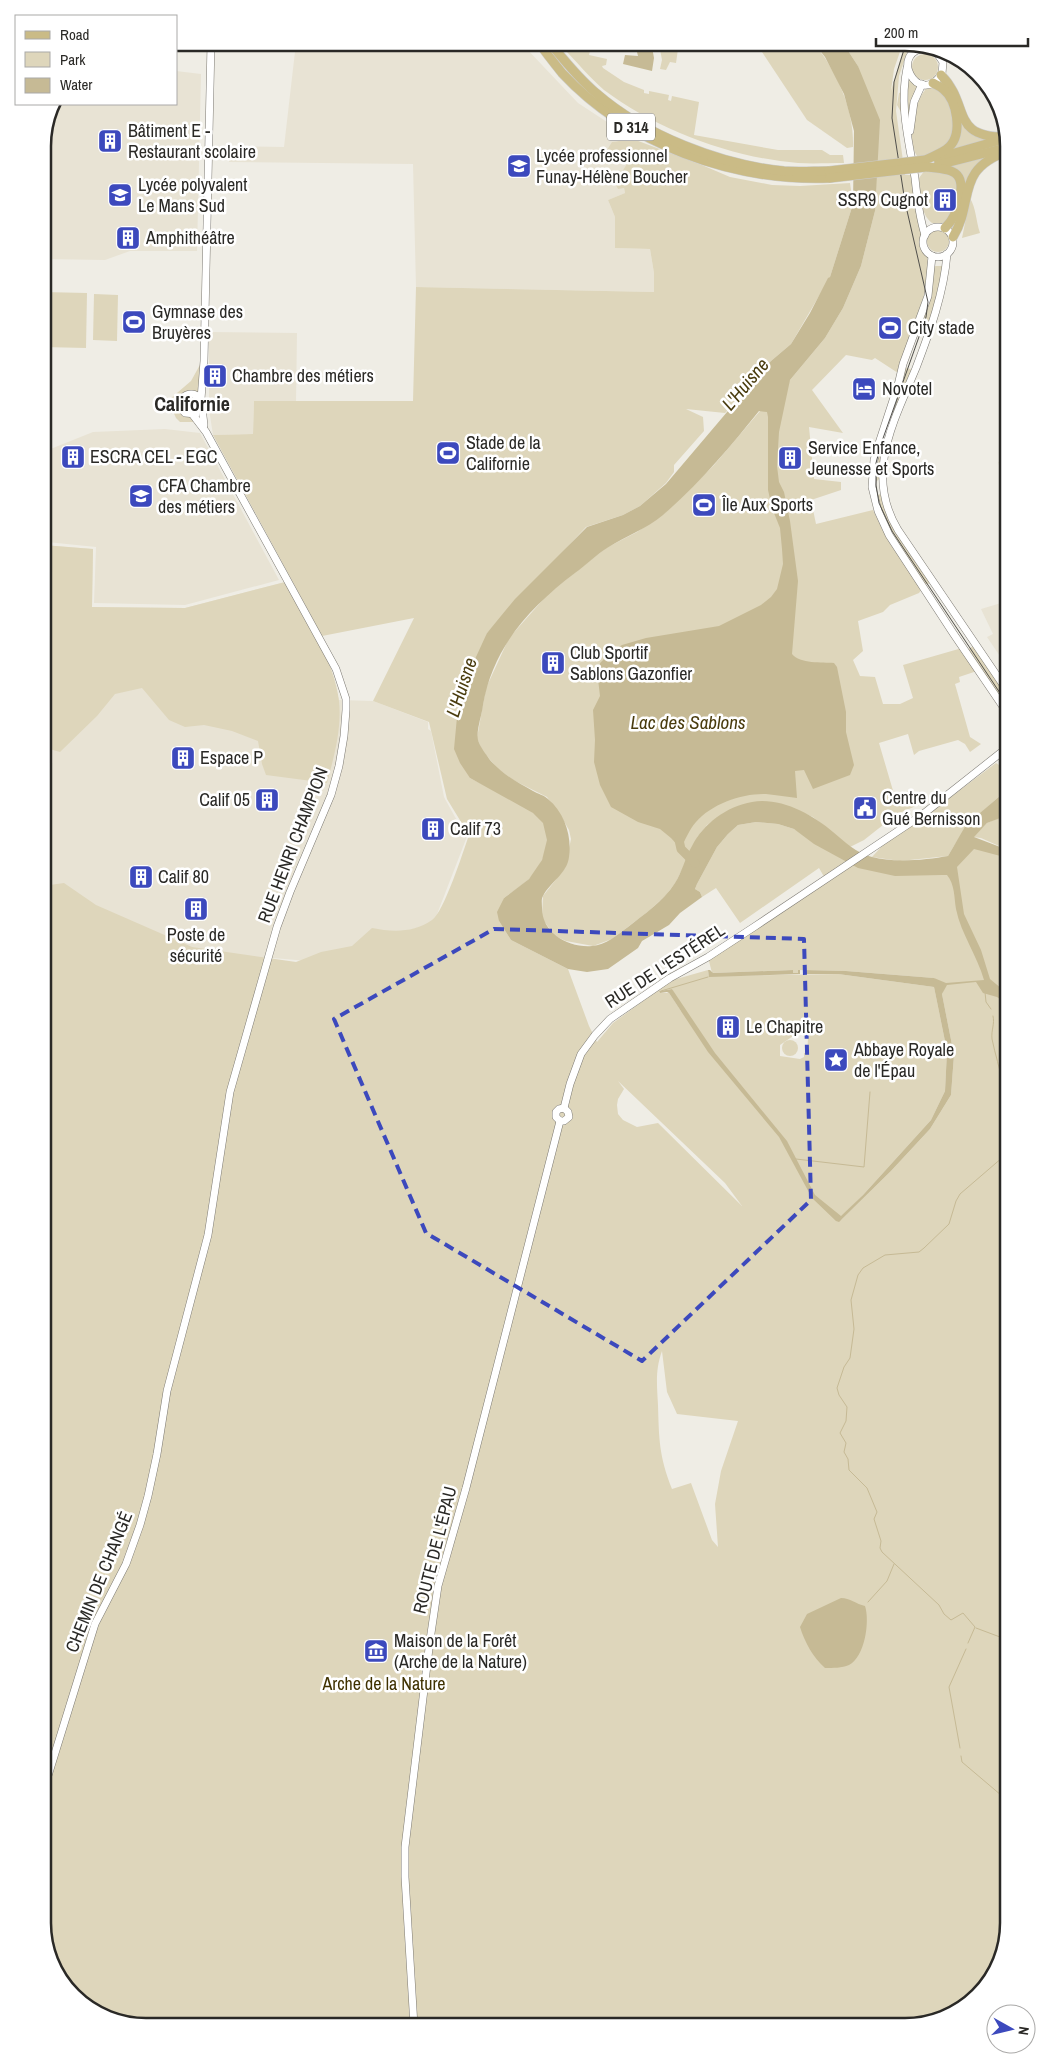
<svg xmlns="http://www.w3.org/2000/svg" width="1051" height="2069" font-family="'Archivo Narrow',sans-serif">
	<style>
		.built { fill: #e8e3d4 }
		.green { fill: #ded6bb; fill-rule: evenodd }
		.water { fill: #c6ba95 }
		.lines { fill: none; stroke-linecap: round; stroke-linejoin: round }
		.stream { stroke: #c6ba95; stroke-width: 1 }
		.river { stroke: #c6ba95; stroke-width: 9 }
		.minor-casing { stroke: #7c7972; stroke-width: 8 }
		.major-casing { stroke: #cccccb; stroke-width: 10 }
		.minor { stroke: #fff; stroke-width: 7 }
		.major { stroke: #cabb86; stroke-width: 9 }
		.tram { stroke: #504f4b; stroke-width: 1 }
		.major-bridge-casing { stroke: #cccccb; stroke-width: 10; stroke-linecap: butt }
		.major-bridge { stroke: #cabb86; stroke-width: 9 }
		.marked { fill: none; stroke: #3c49bd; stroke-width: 4; stroke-dasharray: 10 6; stroke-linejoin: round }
		.labels { text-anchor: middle; stroke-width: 5; stroke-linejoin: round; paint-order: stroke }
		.shield { fill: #fff; stroke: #6a6967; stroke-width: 1 }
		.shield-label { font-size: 16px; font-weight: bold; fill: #2a2926 }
		.poi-label { font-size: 18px; fill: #2a2926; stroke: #fff; text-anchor: start }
		.street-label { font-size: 18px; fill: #2a2926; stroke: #fff }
		.park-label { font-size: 18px; fill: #3f3100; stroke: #fff }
		.water-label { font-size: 19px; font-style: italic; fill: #4a3c0e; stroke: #fff }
		.quarter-label { font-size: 20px; font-weight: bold; fill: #2a2926; stroke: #fff }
		.rim { fill: none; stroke: #2a2926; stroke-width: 2.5 }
	</style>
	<rect width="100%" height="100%" fill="#efede5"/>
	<g class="built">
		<path d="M296 43H445L448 47H525L578 103 633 139 612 142 617 157H628V162L615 183 624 188 625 193 608 200 615 217V248L650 249 654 273 655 292 416 287 413 164 229 162V146L284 147Z"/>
		<path d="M176 71 201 74 197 251H130L105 260 43 259V140L52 104H176Z"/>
		<path d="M209 332 297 333 296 402 254 401 253 434 213 435 209 409Z"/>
		<path d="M165 429 200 433 279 580 185 605 94 603 96 547 47 542 48 450 93 432Z"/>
		<path d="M1008 458V496L998 462Z"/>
		<path d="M43 545 93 549 92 607 185 608 289 581 329 663 339 700 373 701 428 722V729L431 731 444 797 455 817 468 834 434 922 353 950 308 961 273 958 265 960 191 952 43 898Z"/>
		<path d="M1008 602V668L987 637 993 634 981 609 1001 603 1002 605Z"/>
	</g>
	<g class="green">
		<path d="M568 43H619L617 45 615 43 611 45 604 44 601 48 603 51 588 47 587 50 590 51 589 55 607 59 606 65 602 66 603 68 624 82 644 90V93L649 94V91L669 95 668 100 671 101 672 96 699 102 694 135 778 150H822L830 155H843L844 163C829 163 813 164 798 163 733 158 657 130 604 90 590 78 577 62 564 49Z"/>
		<path d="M626 43H668L667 47 678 49 676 63 670 62 666 70 660 69 662 60 659 44 637 52 634 50V47Z"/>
		<path d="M756 43H814C837 72 854 109 853 147L847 148 807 120Z"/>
		<path d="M843 43H903L894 69 891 91 905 43H910L899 76 896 111 905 175H911L917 215 923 233 920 243 923 252 927 257 928 264 925 292 898 373 875 358 872 360 846 355 812 390 843 433 809 427 814 479 841 482V490L811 500 816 524 873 510 886 537 921 590 919 593 890 605 883 612 858 621 863 651 853 660 860 676 875 677 883 704H900L913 698 903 665 962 648 977 671 959 677 960 682 955 684 970 737 981 744 970 752 965 744 958 740 919 751 914 755 908 734 879 743 894 794 910 791 916 806 897 814 864 840 850 847 813 817 777 803 724 813 707 825 698 836 676 882 666 895 650 910 612 939 593 946 566 941 555 936 544 921 542 915 543 896 565 868 571 839 569 830 559 813 547 797 513 780 497 768 482 750 477 738 486 688 509 638 548 594 606 548 637 532 665 513 714 465 760 411 790 380 825 338 843 308 861 266 875 211 858 66Z"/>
		<circle cx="925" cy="67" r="13"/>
		<path d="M907 76 917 86 909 116H906L905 112H901L897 105 899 93 902 92Z"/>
		<path d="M941 80 963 124 992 139 945 154 960 125 939 83Z"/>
		<path d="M928 87C952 84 952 117 954 134L943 149 919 158C905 145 914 98 928 87Z"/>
		<path d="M633 139 702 165 730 177 772 185 800 186 850 183 853 204 830 277 791 344 771 361 735 399 733 405 725 413 686 409 703 417 704 431 674 465V472L666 483 640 506 623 515 586 527 487 633 470 778C485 786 535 809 543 822 554 839 542 867 529 879 521 886 512 892 504 898L499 921 511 940 568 969 589 1026 597 1042 613 1023 658 990 660 993H669L681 1011 672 989 660 991 659 988 673 980 708 970 709 976 838 974 934 987 947 1051 945 1091 931 1120 863 1195 842 1216 841 1220 891 1171 930 1129 951 1095 954 1055 942 994 944 989 934 978 846 971 798 970V973H793L792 970 712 973 708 957 826 880 819 868 740 923 716 888 702 897 700 892 695 889 697 884 717 847 728 834 738 825 756 822 778 824 794 829 865 863 943 865 970 845 1008 853V1923L991 1981 944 2019 905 2026H140L83 2005 50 1962 43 1923V886L64 883 96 905 192 947 296 962 321 952 352 946 372 928C392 932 414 933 432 920 444 912 463 852 469 835L447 799 429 722 373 701 414 618 322 636 213 435 253 434 254 401H413L416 287 654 292V273L650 249 615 248V217L608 200 625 193 624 188 618 189 615 183 628 162 627 157H617L607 155V150L612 142ZM809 1025 807 1053H804V1057L800 1059 780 1056V1045ZM618 1081 725 1183 742 1206 658 1123 637 1127 623 1120 618 1114 617 1105 618 1099 624 1089ZM662 1351 667 1392 677 1414 738 1421 721 1471 715 1504 718 1547 712 1540 691 1483 672 1489C659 1456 659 1439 658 1405 657 1385 655 1370 662 1351Z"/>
		<path d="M990 155 976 166 953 231 950 227 963 189 945 167Z"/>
		<path d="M925 170 950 174 959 182 957 196 946 190 940 199 947 204 953 200C956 211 952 217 944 223H932C919 213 921 193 919 178Z"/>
		<path d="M970 198C976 208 976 221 980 233L962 238Z"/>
		<circle cx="938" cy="241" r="11"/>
		<path d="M933 266H943V277L930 322 921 319Z"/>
		<path d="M43 292 87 293 86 348 43 347Z"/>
		<path d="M94 294 118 295 117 341 93 340Z"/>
		<path d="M201 363V399L188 394 181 408 196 414 205 409 206 406V418L197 422H180L176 418 172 409 169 411 170 399 191 381Z"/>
		<path d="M904 367 913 370 880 462 879 479 877 481 875 480 874 465Z"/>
		<path d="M879 494 882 496 930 582 928 584H925C905 556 887 529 877 497Z"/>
		<path d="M43 545 93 549 92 607 185 608 289 581C306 616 335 663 339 701 342 728 334 757 327 783L266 775 262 764 258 741 232 731 204 725 185 727 169 720 142 688 115 694 97 716 60 752 43 747Z"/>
		<path d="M975 645 1008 695V709L967 650Z"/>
		<path d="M1008 753V789C984 809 963 828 948 856L900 861 872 857 884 844 927 815 996 763 999 765 1002 763V757Z"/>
		<path d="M1005 815H1008V850L981 838 973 837 987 823Z"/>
		<circle cx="790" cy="1048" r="8"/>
	</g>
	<g class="water">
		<path d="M814 43H843L858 66 880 120 875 211 861 266 843 308 825 338 790 380 779 432 777 466 779 482 784 492 790 521 798 581 792 654C800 664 822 662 834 663L837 667 846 712V732L854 765 850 775 813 789 804 770 795 771 797 798C787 797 777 795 766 794 743 793 711 804 696 822 689 830 685 840 681 849L671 838 660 829 638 822 611 807 600 785 594 762 595 740 593 710 600 696 598 679 600 663 612 651 622 645 646 638 719 626 761 605 771 597 777 589 783 564 782 549 780 528 772 508 768 490V417L767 412 759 411C730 447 699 484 663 515 646 529 626 536 607 548 596 555 586 565 575 573 530 607 493 647 483 705 482 715 476 730 478 740 480 747 486 754 490 760 502 774 517 782 533 791 538 794 544 795 548 799 565 813 572 837 569 857 567 874 550 882 543 896 541 899 542 904 542 908 542 933 568 948 592 946 606 945 617 935 628 927 644 914 663 902 675 883 682 872 685 858 692 846 703 824 727 806 752 802 780 797 812 814 833 832 845 842 856 853 872 857 893 863 927 860 948 856L966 825 1008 789V815L987 823 974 837 1008 850V858L974 849 957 867 964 914 981 950 990 979 1008 994V1005L997 997 983 993 976 982 947 985 942 994 954 1055 951 1095 930 1129 891 1171 839 1222 836 1221 812 1198 779 1137 708 1052 669 993 667 992 660 993 658 989 660 991 672 989 715 1053 787 1141 815 1195 841 1216 863 1195 931 1120 945 1091 947 1051 934 987 838 974H803V970L846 971 934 978 946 983 984 980C977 955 961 934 956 909 954 897 955 885 947 875H942L895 876 858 868 814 844 794 829 778 824 756 822 738 825 728 834 717 847 697 884 695 889 700 892 702 897 680 913 669 925 642 941 638 948 608 969 587 972 568 969 511 940 499 921 497 912 504 898 529 879 542 860 547 840 543 823 533 813 470 778 460 763 454 749 457 717 470 670 487 633 515 599 587 527 623 515 640 506 647 500 666 484 733 405 735 399 771 361 791 344 810 313 828 278 830 277 853 204 854 131 844 94 825 57Z"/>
		<path d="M652 47 654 58 652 71 623 64 625 55 638 56 637 52Z"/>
		<path d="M708 970H710L713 973 793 970V973H798V970H800V974L709 977Z"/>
		<path d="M841 1598C850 1598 856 1604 865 1606 870 1621 865 1657 849 1665 842 1668 833 1668 825 1668 813 1657 805 1643 800 1627L807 1614Z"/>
	</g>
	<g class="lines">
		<g class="stream">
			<path d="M661 991 708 977"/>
			<path d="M985 992 986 1002 991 1009"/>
			<path d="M993 1016C995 1024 991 1030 992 1039 995 1054 1000 1069 1003 1084 1005 1099 1004 1111 1008 1126"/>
			<path d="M796 1159 864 1167 870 1092"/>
			<path d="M868 1602 887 1581 894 1564"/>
			<path d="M976 1628 1008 1640"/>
			<path d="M968 1643 975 1627 963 1613 951 1620 944 1614 939 1605 882 1552 880 1548 881 1541 874 1519 877 1512 867 1488 849 1470 848 1459 844 1452 846 1443 840 1433 846 1421 847 1407 839 1395 837 1388 844 1367 850 1358 854 1329 851 1300 858 1275 863 1268 885 1255 919 1252 924 1248 949 1224 956 1201 960 1194 1003 1157 1008 1141"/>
			<path d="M960 1748 949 1687 966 1649"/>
			<path d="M961 1756 962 1762 1008 1801"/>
		</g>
		<path class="river" d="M679 840 681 849 695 863"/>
		<defs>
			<g id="minor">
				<path d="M927 48C887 50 918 108 941 75"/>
				<path d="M936 52 943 62 942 74"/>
				<path d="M907 68C899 106 909 141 915 178 917 198 919 216 925 235"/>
				<path d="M910 131 914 102 922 84"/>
				<circle cx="938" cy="242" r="15"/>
				<path d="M947 254C944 293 930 331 916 368 894 421 864 474 898 530L1008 692"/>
				<path d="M932 256 928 296 903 364 898 385 879 443 874 460 872 487 878 511 889 535 953 633 1008 714"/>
				<path d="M196 414 185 413C173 401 189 386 201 399"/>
				<path d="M204 425 201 399 204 361 211 43"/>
				<path d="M564 1108 570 1084 581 1054 595 1035 610 1019 670 978 708 957 754 927 922 815 1008 747"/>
				<path d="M560 1121H564L569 1117 568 1112 564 1108"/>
				<path d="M560 1121 556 1117V1112L559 1109 564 1108"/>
				<path d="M43 1792 95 1624 126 1564 140 1525 148 1496 157 1454 167 1391 208 1235 230 1092 277 927 290 892 331 795 339 766 344 736 346 710V699L336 669 206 432 193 415"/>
				<path d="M414 2026 405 1877V1847L430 1640 438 1586 466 1488 560 1121"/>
			</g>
			<g id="major">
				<path d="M539 43C546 53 554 63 562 73 628 144 733 182 830 178"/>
				<path d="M550 43C564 60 578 78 596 93 644 135 720 165 784 171 799 172 814 171 829 171"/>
				<path d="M941 75C971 105 949 138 1007 137"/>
				<path d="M937 158 1004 139"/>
				<path d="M925 160C933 156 943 153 949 147 963 134 957 100 943 89 940 86 936 85 933 83"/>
				<path d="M938 165 1001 149"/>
				<path d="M926 167C951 169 967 170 959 200 956 212 954 219 945 228"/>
				<path d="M953 237C975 201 954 170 1008 151"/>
			</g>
		</defs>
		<use href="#minor" class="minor-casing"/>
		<use href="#major" class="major-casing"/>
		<use href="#minor" class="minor"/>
		<use href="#major" class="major"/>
		<path class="tram" d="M906 43 894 82 892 118 905 202 928 302 926 317 881 444 876 463V485L879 503 892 531 1002 696 1008 703"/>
		<defs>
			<g id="major-bridge">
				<path d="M829 171 925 160"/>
				<path d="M830 178 926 167"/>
			</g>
		</defs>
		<use href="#major-bridge" class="major-bridge-casing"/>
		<use href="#major-bridge" class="major-bridge"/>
	</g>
	<path class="marked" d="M494 929 804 939 811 1200 642 1361 426 1233 334 1019Z"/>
	<defs>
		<symbol id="building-square" viewBox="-11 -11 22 22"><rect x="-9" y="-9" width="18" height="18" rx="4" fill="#3c49bd" stroke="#fff"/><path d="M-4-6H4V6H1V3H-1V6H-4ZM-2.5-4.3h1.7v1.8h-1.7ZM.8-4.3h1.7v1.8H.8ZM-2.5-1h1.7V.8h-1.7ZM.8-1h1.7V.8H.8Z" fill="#fff"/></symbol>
		<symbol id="school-square" viewBox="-11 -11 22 22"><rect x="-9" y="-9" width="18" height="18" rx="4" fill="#3c49bd" stroke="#fff"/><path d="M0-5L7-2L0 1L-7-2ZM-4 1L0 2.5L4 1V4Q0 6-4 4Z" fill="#fff"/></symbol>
		<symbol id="stadium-square" viewBox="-11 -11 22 22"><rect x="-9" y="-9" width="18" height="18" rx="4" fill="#3c49bd" stroke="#fff"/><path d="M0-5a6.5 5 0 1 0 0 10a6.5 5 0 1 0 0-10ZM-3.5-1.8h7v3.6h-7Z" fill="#fff"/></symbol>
		<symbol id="hotel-square" viewBox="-11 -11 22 22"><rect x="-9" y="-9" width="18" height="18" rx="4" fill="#3c49bd" stroke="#fff"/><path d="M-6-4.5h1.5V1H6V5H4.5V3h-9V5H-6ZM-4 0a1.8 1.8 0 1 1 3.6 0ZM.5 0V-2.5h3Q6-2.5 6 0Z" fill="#fff"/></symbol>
		<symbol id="civic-square" viewBox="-11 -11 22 22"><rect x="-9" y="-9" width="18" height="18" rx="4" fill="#3c49bd" stroke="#fff"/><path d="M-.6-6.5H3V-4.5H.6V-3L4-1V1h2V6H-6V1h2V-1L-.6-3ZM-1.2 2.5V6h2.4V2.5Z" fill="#fff"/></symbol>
		<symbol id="sight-square" viewBox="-11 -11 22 22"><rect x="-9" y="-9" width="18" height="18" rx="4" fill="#3c49bd" stroke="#fff"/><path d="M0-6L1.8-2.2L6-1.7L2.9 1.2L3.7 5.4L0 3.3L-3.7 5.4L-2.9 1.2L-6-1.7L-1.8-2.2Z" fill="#fff"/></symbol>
		<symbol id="museum-square" viewBox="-11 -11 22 22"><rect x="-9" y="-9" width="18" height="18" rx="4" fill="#3c49bd" stroke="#fff"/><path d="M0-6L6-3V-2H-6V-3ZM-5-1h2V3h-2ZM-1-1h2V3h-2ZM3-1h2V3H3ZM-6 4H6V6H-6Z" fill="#fff"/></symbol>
	</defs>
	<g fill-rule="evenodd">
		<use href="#building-square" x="96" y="127" width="28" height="28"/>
		<use href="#school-square" x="505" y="152" width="28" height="28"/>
		<use href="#school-square" x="106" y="181" width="28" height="28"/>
		<use href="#building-square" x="931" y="186" width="28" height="28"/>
		<use href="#building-square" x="114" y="224" width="28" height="28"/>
		<use href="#stadium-square" x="120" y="308" width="28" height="28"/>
		<use href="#stadium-square" x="876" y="314" width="28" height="28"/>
		<use href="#building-square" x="201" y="362" width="28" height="28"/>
		<use href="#hotel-square" x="850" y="375" width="28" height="28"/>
		<use href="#stadium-square" x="434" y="439" width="28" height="28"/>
		<use href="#building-square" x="59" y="443" width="28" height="28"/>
		<use href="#building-square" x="776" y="444" width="28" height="28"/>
		<use href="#school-square" x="127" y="482" width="28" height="28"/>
		<use href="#stadium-square" x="690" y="491" width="28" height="28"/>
		<use href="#building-square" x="539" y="649" width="28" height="28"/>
		<use href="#building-square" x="169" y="744" width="28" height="28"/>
		<use href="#building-square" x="253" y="786" width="28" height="28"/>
		<use href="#civic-square" x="851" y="794" width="28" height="28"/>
		<use href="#building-square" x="419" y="815" width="28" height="28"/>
		<use href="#building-square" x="127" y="863" width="28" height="28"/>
		<use href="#building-square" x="182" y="895" width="28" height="28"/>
		<use href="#building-square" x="714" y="1013" width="28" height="28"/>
		<use href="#sight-square" x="822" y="1046" width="28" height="28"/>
		<use href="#museum-square" x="362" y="1637" width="28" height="28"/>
	</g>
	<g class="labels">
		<rect class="shield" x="607" y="113.5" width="48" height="27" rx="4"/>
		<g class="shield-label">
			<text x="631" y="133">D 314</text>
		</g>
		<g class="poi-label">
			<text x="128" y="137">Bâtiment E -<tspan x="128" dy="21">Restaurant scolaire</tspan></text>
			<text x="536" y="162">Lycée professionnel<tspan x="536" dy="21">Funay-Hélène Boucher</tspan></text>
			<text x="138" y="191">Lycée polyvalent<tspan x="138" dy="21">Le Mans Sud</tspan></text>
			<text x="928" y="206" text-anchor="end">SSR9 Cugnot</text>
			<text x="146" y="244">Amphithéâtre</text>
			<text x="152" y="318">Gymnase des<tspan x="152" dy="21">Bruyères</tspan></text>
			<text x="908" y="334">City stade</text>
			<text x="232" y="382">Chambre des métiers</text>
			<text x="882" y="395">Novotel</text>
			<text x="466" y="449">Stade de la<tspan x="466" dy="21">Californie</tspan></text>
			<text x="808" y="454">Service Enfance,<tspan x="808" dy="21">Jeunesse et Sports</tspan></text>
			<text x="90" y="463">ESCRA CEL - EGC</text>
			<text x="158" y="492">CFA Chambre<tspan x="158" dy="21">des métiers</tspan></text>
			<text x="722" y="511">Île Aux Sports</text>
			<text x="570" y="659">Club Sportif<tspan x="570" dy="21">Sablons Gazonfier</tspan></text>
			<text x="200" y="764">Espace P</text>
			<text x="882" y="804">Centre du<tspan x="882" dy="21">Gué Bernisson</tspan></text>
			<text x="250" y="806" text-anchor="end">Calif 05</text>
			<text x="450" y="835">Calif 73</text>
			<text x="158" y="883">Calif 80</text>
			<text x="196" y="941" text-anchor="middle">Poste de<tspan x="196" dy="21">sécurité</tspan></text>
			<text x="746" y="1033">Le Chapitre</text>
			<text x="854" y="1056">Abbaye Royale<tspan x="854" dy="21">de l'Épau</tspan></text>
			<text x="394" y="1647">Maison de la Forêt<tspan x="394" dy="21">(Arche de la Nature)</tspan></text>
		</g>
		<g class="street-label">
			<text transform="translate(293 845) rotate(-69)" y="6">RUE HENRI CHAMPION</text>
			<text transform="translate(665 966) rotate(-33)" y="6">RUE DE L'ESTÉREL</text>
			<text transform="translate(435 1550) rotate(-76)" y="6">ROUTE DE L'ÉPAU</text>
			<text transform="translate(99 1582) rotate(-68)" y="6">CHEMIN DE CHANGÉ</text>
		</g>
		<g class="park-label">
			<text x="384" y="1690">Arche de la Nature</text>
		</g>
		<g class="water-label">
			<text transform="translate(745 384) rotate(-50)" y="7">L'Huisne</text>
			<text transform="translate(461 687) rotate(-72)" y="7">L'Huisne</text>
			<text x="688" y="729">Lac des Sablons</text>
		</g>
		<g class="quarter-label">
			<text x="192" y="411">Californie</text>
		</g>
	</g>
	<path d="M0 0H1051V2069H0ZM146 51H905A95 95 0 0 1 1000 146V1923A95 95 0 0 1 905 2018H146A95 95 0 0 1 51 1923V146A95 95 0 0 1 146 51Z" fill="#fff" fill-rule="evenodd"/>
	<path class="rim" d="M146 51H905A95 95 0 0 1 1000 146V1923A95 95 0 0 1 905 2018H146A95 95 0 0 1 51 1923V146A95 95 0 0 1 146 51Z"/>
	<rect x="15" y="15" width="162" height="90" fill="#ffffff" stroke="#aaa9a8"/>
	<rect x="25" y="31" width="25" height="8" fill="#cabb86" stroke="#aaa9a8"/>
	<text x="60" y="40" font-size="15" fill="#2a2926">Road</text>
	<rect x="25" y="52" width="25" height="15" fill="#ded6bb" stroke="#aaa9a8"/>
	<text x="60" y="65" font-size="15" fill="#2a2926">Park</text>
	<rect x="25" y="78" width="25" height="15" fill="#c6ba95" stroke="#aaa9a8"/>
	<text x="60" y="90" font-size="15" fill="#2a2926">Water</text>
	<g transform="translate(1011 2029) rotate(98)"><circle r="24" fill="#ffffff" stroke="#aaa9a8"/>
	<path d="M0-4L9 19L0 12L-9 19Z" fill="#3c49bd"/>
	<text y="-8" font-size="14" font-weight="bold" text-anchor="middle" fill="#2a2926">N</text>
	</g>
	<path d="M876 38v8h152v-8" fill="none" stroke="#2a2926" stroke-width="2.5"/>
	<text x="884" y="38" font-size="15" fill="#2a2926" stroke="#ffffff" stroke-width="4" paint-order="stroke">200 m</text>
</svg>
